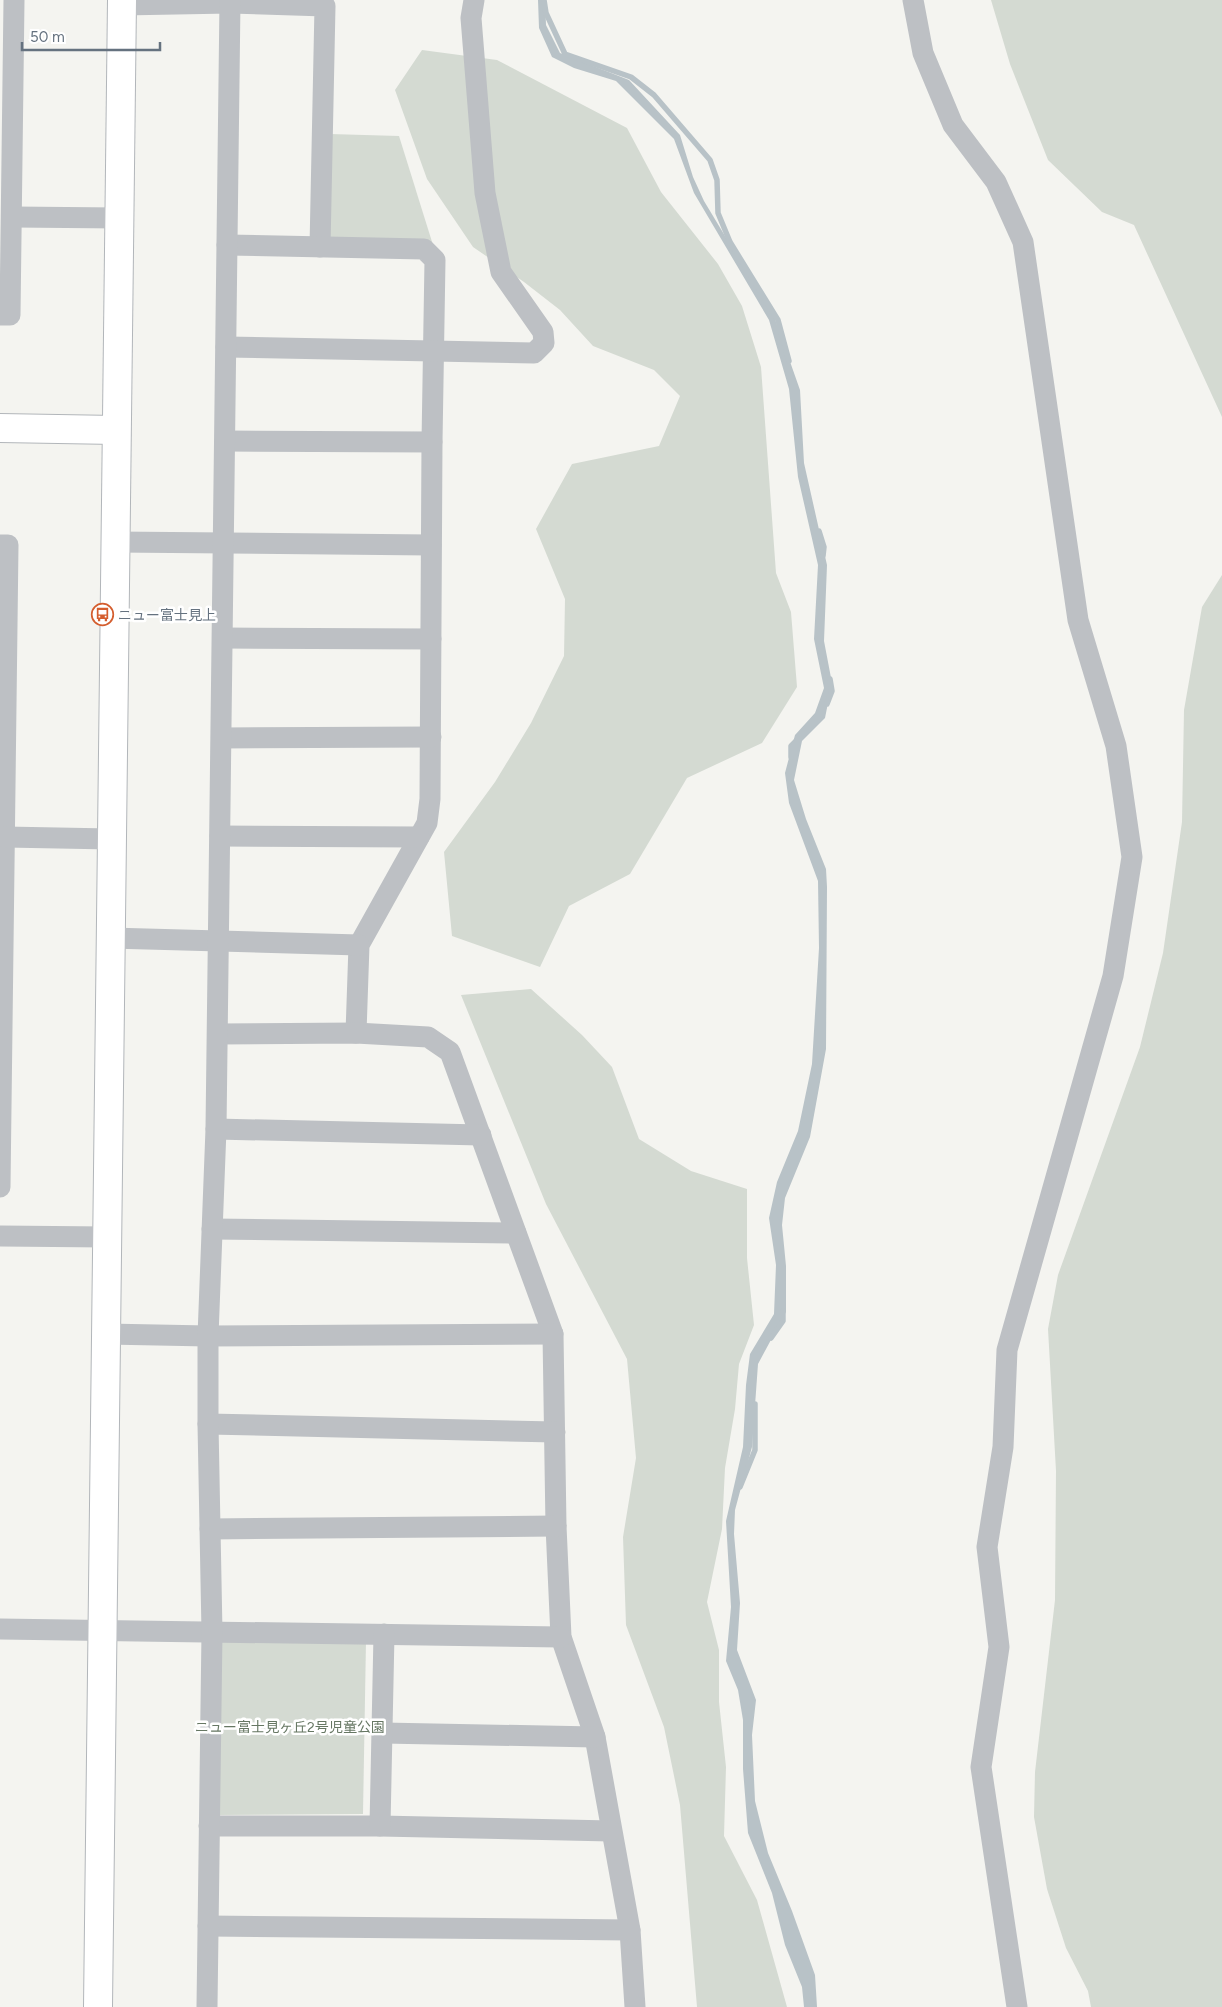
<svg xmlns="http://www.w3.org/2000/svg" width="1222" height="2007" font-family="Figtree,'Noto Sans JP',sans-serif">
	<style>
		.green { fill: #d4dad2 }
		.water { fill: #b8c2c7 }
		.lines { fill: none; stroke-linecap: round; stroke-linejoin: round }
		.stream { stroke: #b8c2c7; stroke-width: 5.5 }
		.secondary-casing { stroke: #b2b6ba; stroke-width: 30 }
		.street { stroke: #bdc0c4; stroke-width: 21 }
		.secondary { stroke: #fff; stroke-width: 28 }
		.labels { text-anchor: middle; stroke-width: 5; stroke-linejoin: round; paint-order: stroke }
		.poi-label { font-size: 14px; fill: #65727f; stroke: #fff; text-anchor: start }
		.park-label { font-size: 14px; fill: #667763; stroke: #fff }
	</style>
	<rect width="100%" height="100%" fill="#f4f4f0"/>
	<g class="green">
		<path d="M991 0H1222V417L1134 225 1102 212 1048 160 1010 64Z"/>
		<path d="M422 50 497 60 627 128 661 192 718 264 742 306 761 367 776 573 791 612 797 687 762 743 687 778 630 874 569 906 540 967 452 936 444 852 495 782 531 723 564 656 565 599 536 529 572 464 659 446 680 396 654 370 593 346 560 310 524 282 473 247 427 179 395 90Z"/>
		<path d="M330 134 399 136 433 245 328 239Z"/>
		<path d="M1222 575V2007H1091L1088 1991 1066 1948 1047 1889 1034 1817 1035 1772 1055 1600 1056 1471 1048 1329 1058 1275 1140 1047 1163 953 1182 822 1184 710 1202 607Z"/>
		<path d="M531 989 582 1035 612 1067 639 1139 691 1171 747 1189V1258L754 1325 739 1364 735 1409 725 1468 722 1529 707 1602 719 1650V1702L726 1767 724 1836 757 1900 787 2007H697L680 1805 664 1727 626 1625 623 1537 636 1458 627 1359 546 1204 461 995Z"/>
		<path d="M217 1639 366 1641 363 1814 216 1815Z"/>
	</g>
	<path class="water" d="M538 0H545L546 25 560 53 629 80 680 135 693 177 704 201 775 319 800 390 804 463 827 565 824 641 832 683 825 718 802 741 794 780 806 819 826 869 827 887 826 1049 810 1137 785 1198 782 1225 786 1266V1312L758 1364 752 1447 735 1510 734 1534 740 1603 737 1650 756 1700 752 1735 755 1801 768 1853 792 1911 815 1975 817 2007H804L802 1987 785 1945 772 1893 748 1833 743 1769V1720L738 1690 726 1661 731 1607 726 1521 743 1447 746 1385 750 1354 774 1314 776 1265 769 1218 777 1182 798 1131 812 1064 819 948 818 881 789 803 785 773 795 735 815 713 824 688 814 639 818 565 798 477 789 389 769 320 694 193 674 139 616 81 574 68 552 57 539 28Z"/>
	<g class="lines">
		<g class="stream">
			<path d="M544 0 546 13 565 54 631 77 654 95 710 160 717 180 718 213 730 242 778 320 789 361"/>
			<path d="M819 531 824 547 823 556"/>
			<path d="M827 704 832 691 830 679"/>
			<path d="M791 757V746L798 739"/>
			<path d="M771 1338 783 1321V1311"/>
			<path d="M740 1487 755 1450V1404"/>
		</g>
		<defs>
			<g id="secondary">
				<path d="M0 428 116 430"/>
				<path d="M98 2007 122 0"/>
			</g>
		</defs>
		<use href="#secondary" class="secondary-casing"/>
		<g class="street">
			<path d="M913 0 923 53 953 125 996 182 1023 242 1078 620 1116 746 1132 857 1113 976 1007 1350 1003 1447 987 1547 999 1647 981 1767 1017 2007"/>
			<path d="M122 5 230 3 325 6 320 247"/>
			<path d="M13 217 119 218"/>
			<path d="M227 245 424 249 435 260 432 442 430 799 427 823 359 945 356 1033"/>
			<path d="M0 315H10L14 0"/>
			<path d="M226 347 534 353 544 343 543 332 501 272 485 193 471 18 474 0"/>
			<path d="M225 441 432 442"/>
			<path d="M115 542 431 545"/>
			<path d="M0 545H8L0 1187"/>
			<path d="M223 638 431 639"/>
			<path d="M222 738 431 737"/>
			<path d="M220 836 419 837"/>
			<path d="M5 837 111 839"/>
			<path d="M110 938 359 945"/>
			<path d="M218 1034 356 1033 428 1037 450 1052 553 1334 556 1526 561 1637 595 1737 630 1930 635 2007"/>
			<path d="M216 1129 481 1135"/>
			<path d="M212 1229 516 1233"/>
			<path d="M0 1236 107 1237"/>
			<path d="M106 1334 208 1336 553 1334"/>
			<path d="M208 1424 555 1432"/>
			<path d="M210 1529 556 1526"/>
			<path d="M0 1629 561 1637"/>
			<path d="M383 1733 595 1737"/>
			<path d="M209 1826H380L611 1831"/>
			<path d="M380 1826 384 1634"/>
			<path d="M208 1926 630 1930"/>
			<path d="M207 2007 212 1632 208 1424V1336L216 1129 230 0"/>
		</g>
		<use href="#secondary" class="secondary"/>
	</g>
	<defs>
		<symbol id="bus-ring" viewBox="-11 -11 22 22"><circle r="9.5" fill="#fff" stroke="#d45e2f" stroke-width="1.5"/><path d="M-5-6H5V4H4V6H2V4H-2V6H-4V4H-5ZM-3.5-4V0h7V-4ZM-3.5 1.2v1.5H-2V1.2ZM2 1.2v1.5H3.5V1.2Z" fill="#d45e2f"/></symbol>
	</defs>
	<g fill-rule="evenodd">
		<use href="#bus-ring" x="90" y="602" width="25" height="25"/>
	</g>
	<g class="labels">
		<g class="poi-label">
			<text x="118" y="620">ニュー富士見上</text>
		</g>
		<g class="park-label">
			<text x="290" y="1732">ニュー富士見ヶ丘2号児童公園</text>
		</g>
	</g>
	<path d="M22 42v8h138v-8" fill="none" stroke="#65727f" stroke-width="2.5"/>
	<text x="30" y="42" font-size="15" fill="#65727f" stroke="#ffffff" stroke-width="4" paint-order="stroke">50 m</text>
</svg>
